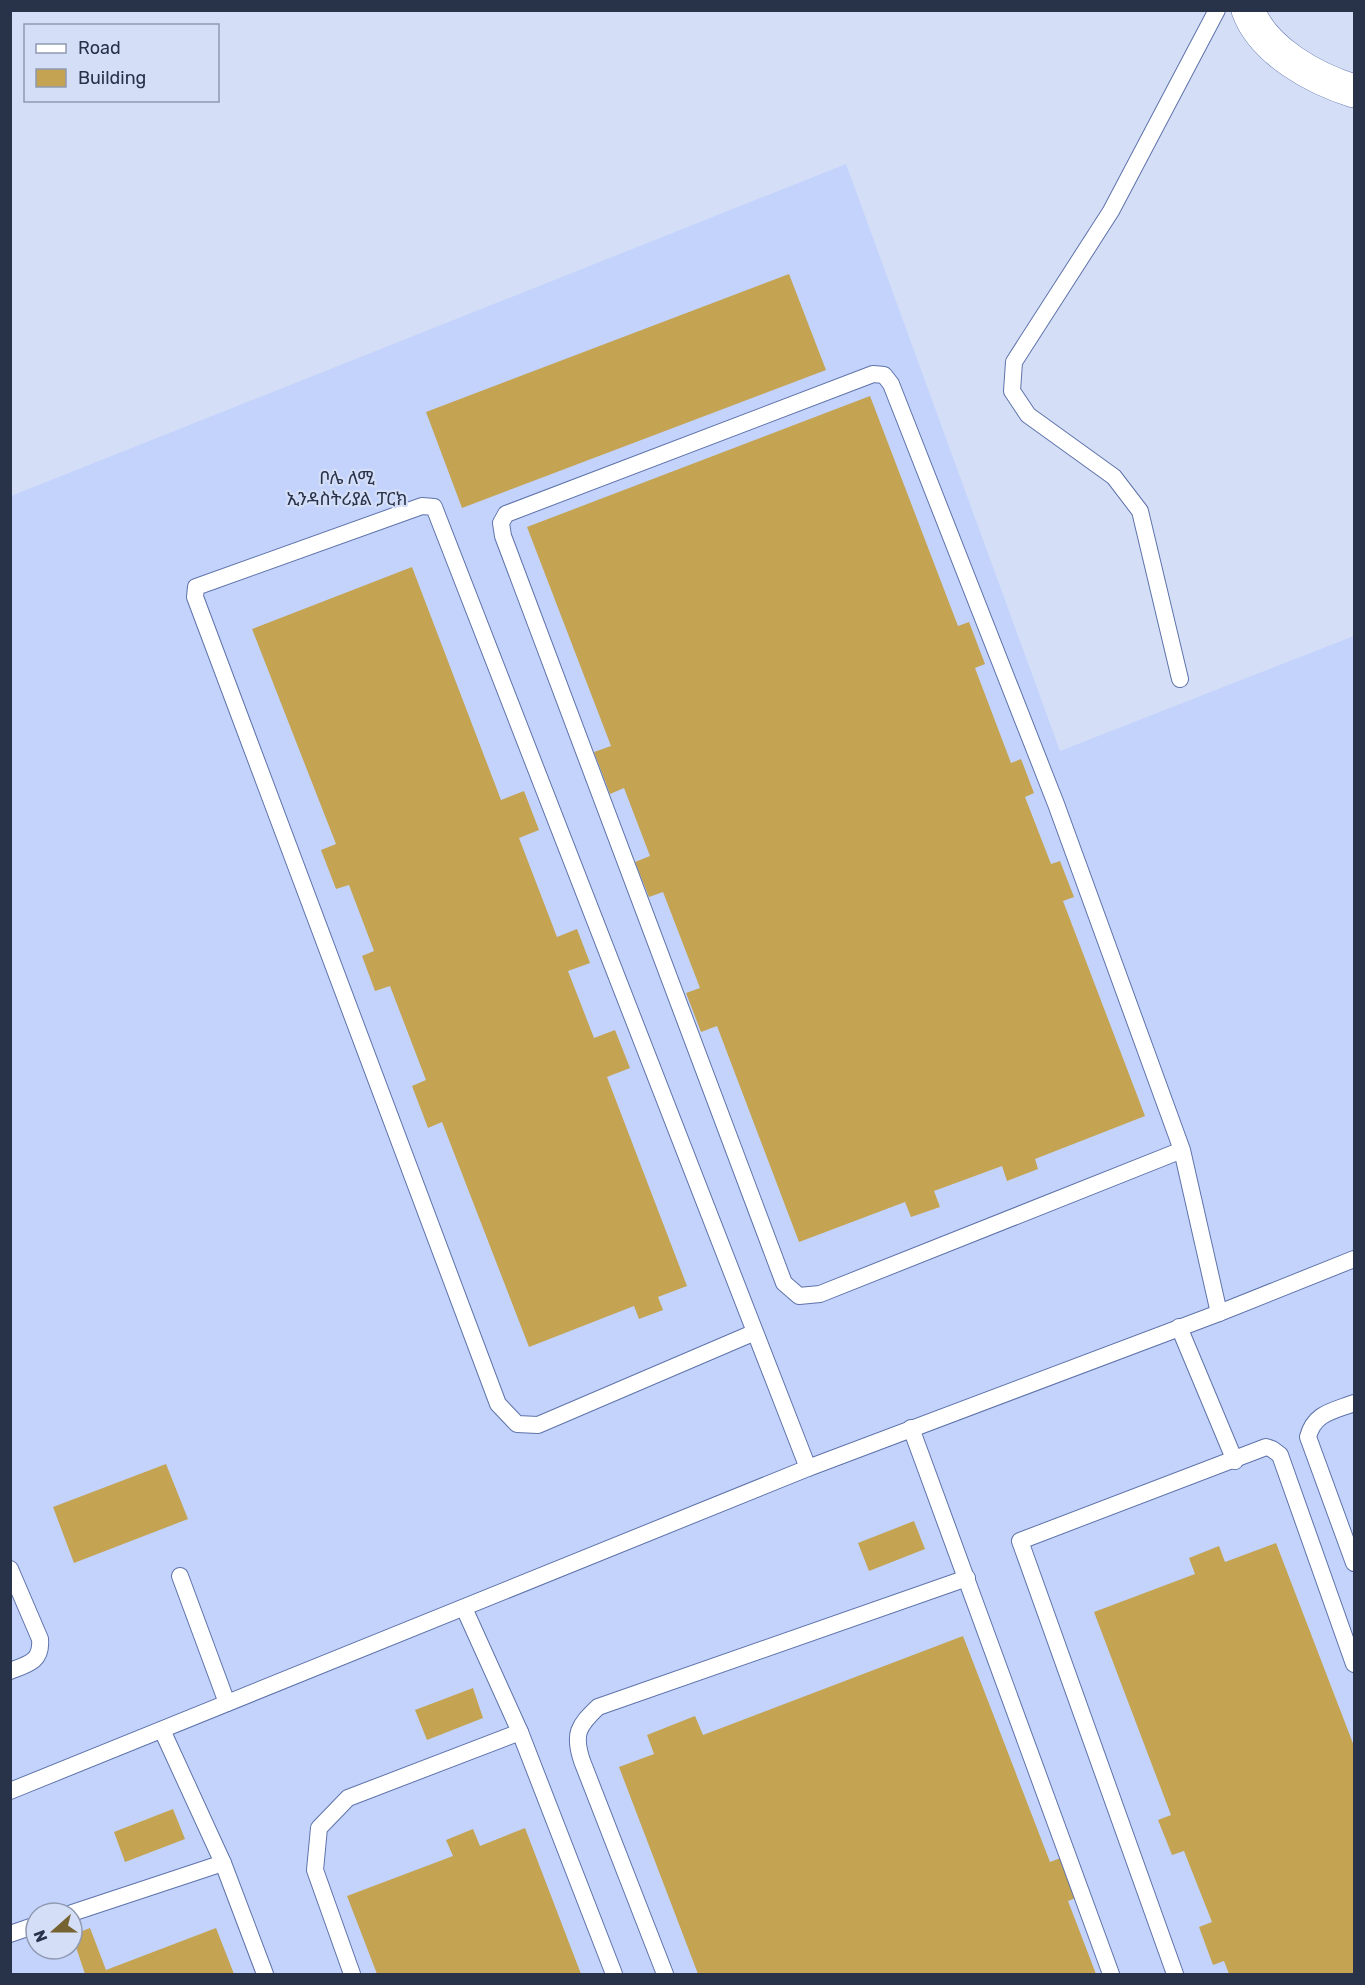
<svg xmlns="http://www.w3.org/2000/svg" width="1365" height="1985" font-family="Rubik,'Noto Sans Ethiopic',sans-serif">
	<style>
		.built { fill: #c3d3fc; fill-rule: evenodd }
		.building { fill: #c4a453 }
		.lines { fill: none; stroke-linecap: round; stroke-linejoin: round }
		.lane-casing { stroke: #5e73aa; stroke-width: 18 }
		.street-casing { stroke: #5e73aa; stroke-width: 34 }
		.lane { stroke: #fff; stroke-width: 16 }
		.street { stroke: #fff; stroke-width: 33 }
		.labels { text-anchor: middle; stroke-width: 4.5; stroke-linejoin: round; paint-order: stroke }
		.quarter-label { font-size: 18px; fill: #283249; stroke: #d4def7 }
	</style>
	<rect width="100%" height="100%" fill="#d4def7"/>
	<path class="built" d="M846 164 1060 751 1354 636V1974H11V496ZM36 1913H72V1949H36Z"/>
	<g class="building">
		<path d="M789 274 826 370 462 508 426 412Z"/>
		<path d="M870 396 958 626 969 622 985 664 975 668 1011 763 1021 759 1034 793 1025 797 1051 864 1060 861 1074 897 1063 901 1145 1116 1035 1159 1038 1169 1007 1181 1002 1166 934 1191 940 1207 911 1217 905 1202 799 1242 717 1026 701 1032 686 993 700 988 663 892 649 897 635 862 650 856 624 788 610 794 594 752 611 746 527 527Z"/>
		<path d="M412 567 501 800 524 791 539 830 519 838 557 937 577 929 590 963 568 971 594 1038 615 1030 630 1068 607 1077 687 1286 658 1297 663 1310 639 1319 634 1306 529 1347 442 1122 428 1128 412 1086 426 1080 390 986 375 991 362 956 374 951 349 885 336 889 321 850 336 844 252 629Z"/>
		<path d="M166 1464 188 1519 74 1563 53 1507Z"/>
		<path d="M914 1521 925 1549 869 1571 858 1543Z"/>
		<path d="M1276 1543 1354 1746V1974H1229L1224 1961 1213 1965 1199 1927 1212 1922 1184 1851 1172 1855 1158 1820 1171 1815 1094 1612 1195 1574 1189 1558 1219 1546 1225 1562Z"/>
		<path d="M963 1636 1050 1862 1063 1857 1078 1897 1068 1901 1096 1974H698L619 1767 654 1754 647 1735 695 1716 703 1735Z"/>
		<path d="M473 1688 483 1718 427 1740 415 1710Z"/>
		<path d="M173 1809 185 1839 125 1862 114 1832Z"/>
		<path d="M525 1828 581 1974H377L347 1896 453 1856 446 1840 473 1829 480 1846Z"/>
		<path d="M90 1928 106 1970 216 1928 234 1974H85L72 1935Z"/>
	</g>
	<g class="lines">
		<defs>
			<g id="lane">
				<path d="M1180 679 1140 511 1114 477 1028 415 1012 391 1014 362 1111 211 1217 10"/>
				<path d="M1182 1150 820 1294 799 1296 784 1283 503 536 501 523 506 514 873 374 884 375 891 384 1056 804 1182 1150 1219 1313"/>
				<path d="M1179 1327 1235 1461"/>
				<path d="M753 1333 538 1425 517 1424 498 1404 195 597 196 587 422 506 434 507 808 1468"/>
				<path d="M1354 1403C1333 1411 1314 1413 1308 1437L1354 1563"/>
				<path d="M911 1428 1111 1974"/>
				<path d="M10 1569 40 1639C42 1661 29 1664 10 1671"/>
				<path d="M180 1576 227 1703"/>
				<path d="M464 1608 520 1732 614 1974"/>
				<path d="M162 1730 223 1863 265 1974"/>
				<path d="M10 1791 808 1468 1219 1313 1354 1259"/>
				<path d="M72 1913 223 1863"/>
				<path d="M10 1934 36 1925"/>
				<path d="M352 1974 315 1870 319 1828 348 1798 520 1732"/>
				<path d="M665 1974 582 1761C573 1734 578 1726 598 1707L967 1578"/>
				<path d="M1175 1974 1020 1541 1266 1447 1272 1449 1280 1455 1354 1664"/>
			</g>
			<path id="street" d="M1248 10C1263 51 1315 79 1354 91"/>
		</defs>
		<use href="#lane" class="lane-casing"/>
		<use href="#street" class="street-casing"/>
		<use href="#lane" class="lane"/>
		<use href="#street" class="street"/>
	</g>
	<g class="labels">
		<g class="quarter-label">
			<text x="347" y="484">ቦሌ ለሚ<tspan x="347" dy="21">ኢንዳስትሪያል ፓርክ</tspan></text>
		</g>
	</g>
	<rect width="1365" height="1985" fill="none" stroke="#283249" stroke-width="24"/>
	<rect x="24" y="24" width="195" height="78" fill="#d4def7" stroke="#8f99b1" stroke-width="1.5"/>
	<rect x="36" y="44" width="30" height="9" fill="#ffffff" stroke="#8f99b1" stroke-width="1.5"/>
	<text x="78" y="54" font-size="18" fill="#283249">Road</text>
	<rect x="36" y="69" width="30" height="18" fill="#c4a453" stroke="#8f99b1" stroke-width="1.5"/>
	<text x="78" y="84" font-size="18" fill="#283249">Building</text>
	<g transform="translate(54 1931) rotate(249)"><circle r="28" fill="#d4def7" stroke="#8f99b1" stroke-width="1.5"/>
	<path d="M0-4.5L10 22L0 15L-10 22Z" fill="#776332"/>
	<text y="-9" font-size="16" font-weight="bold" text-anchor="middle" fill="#283249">N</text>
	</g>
</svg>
